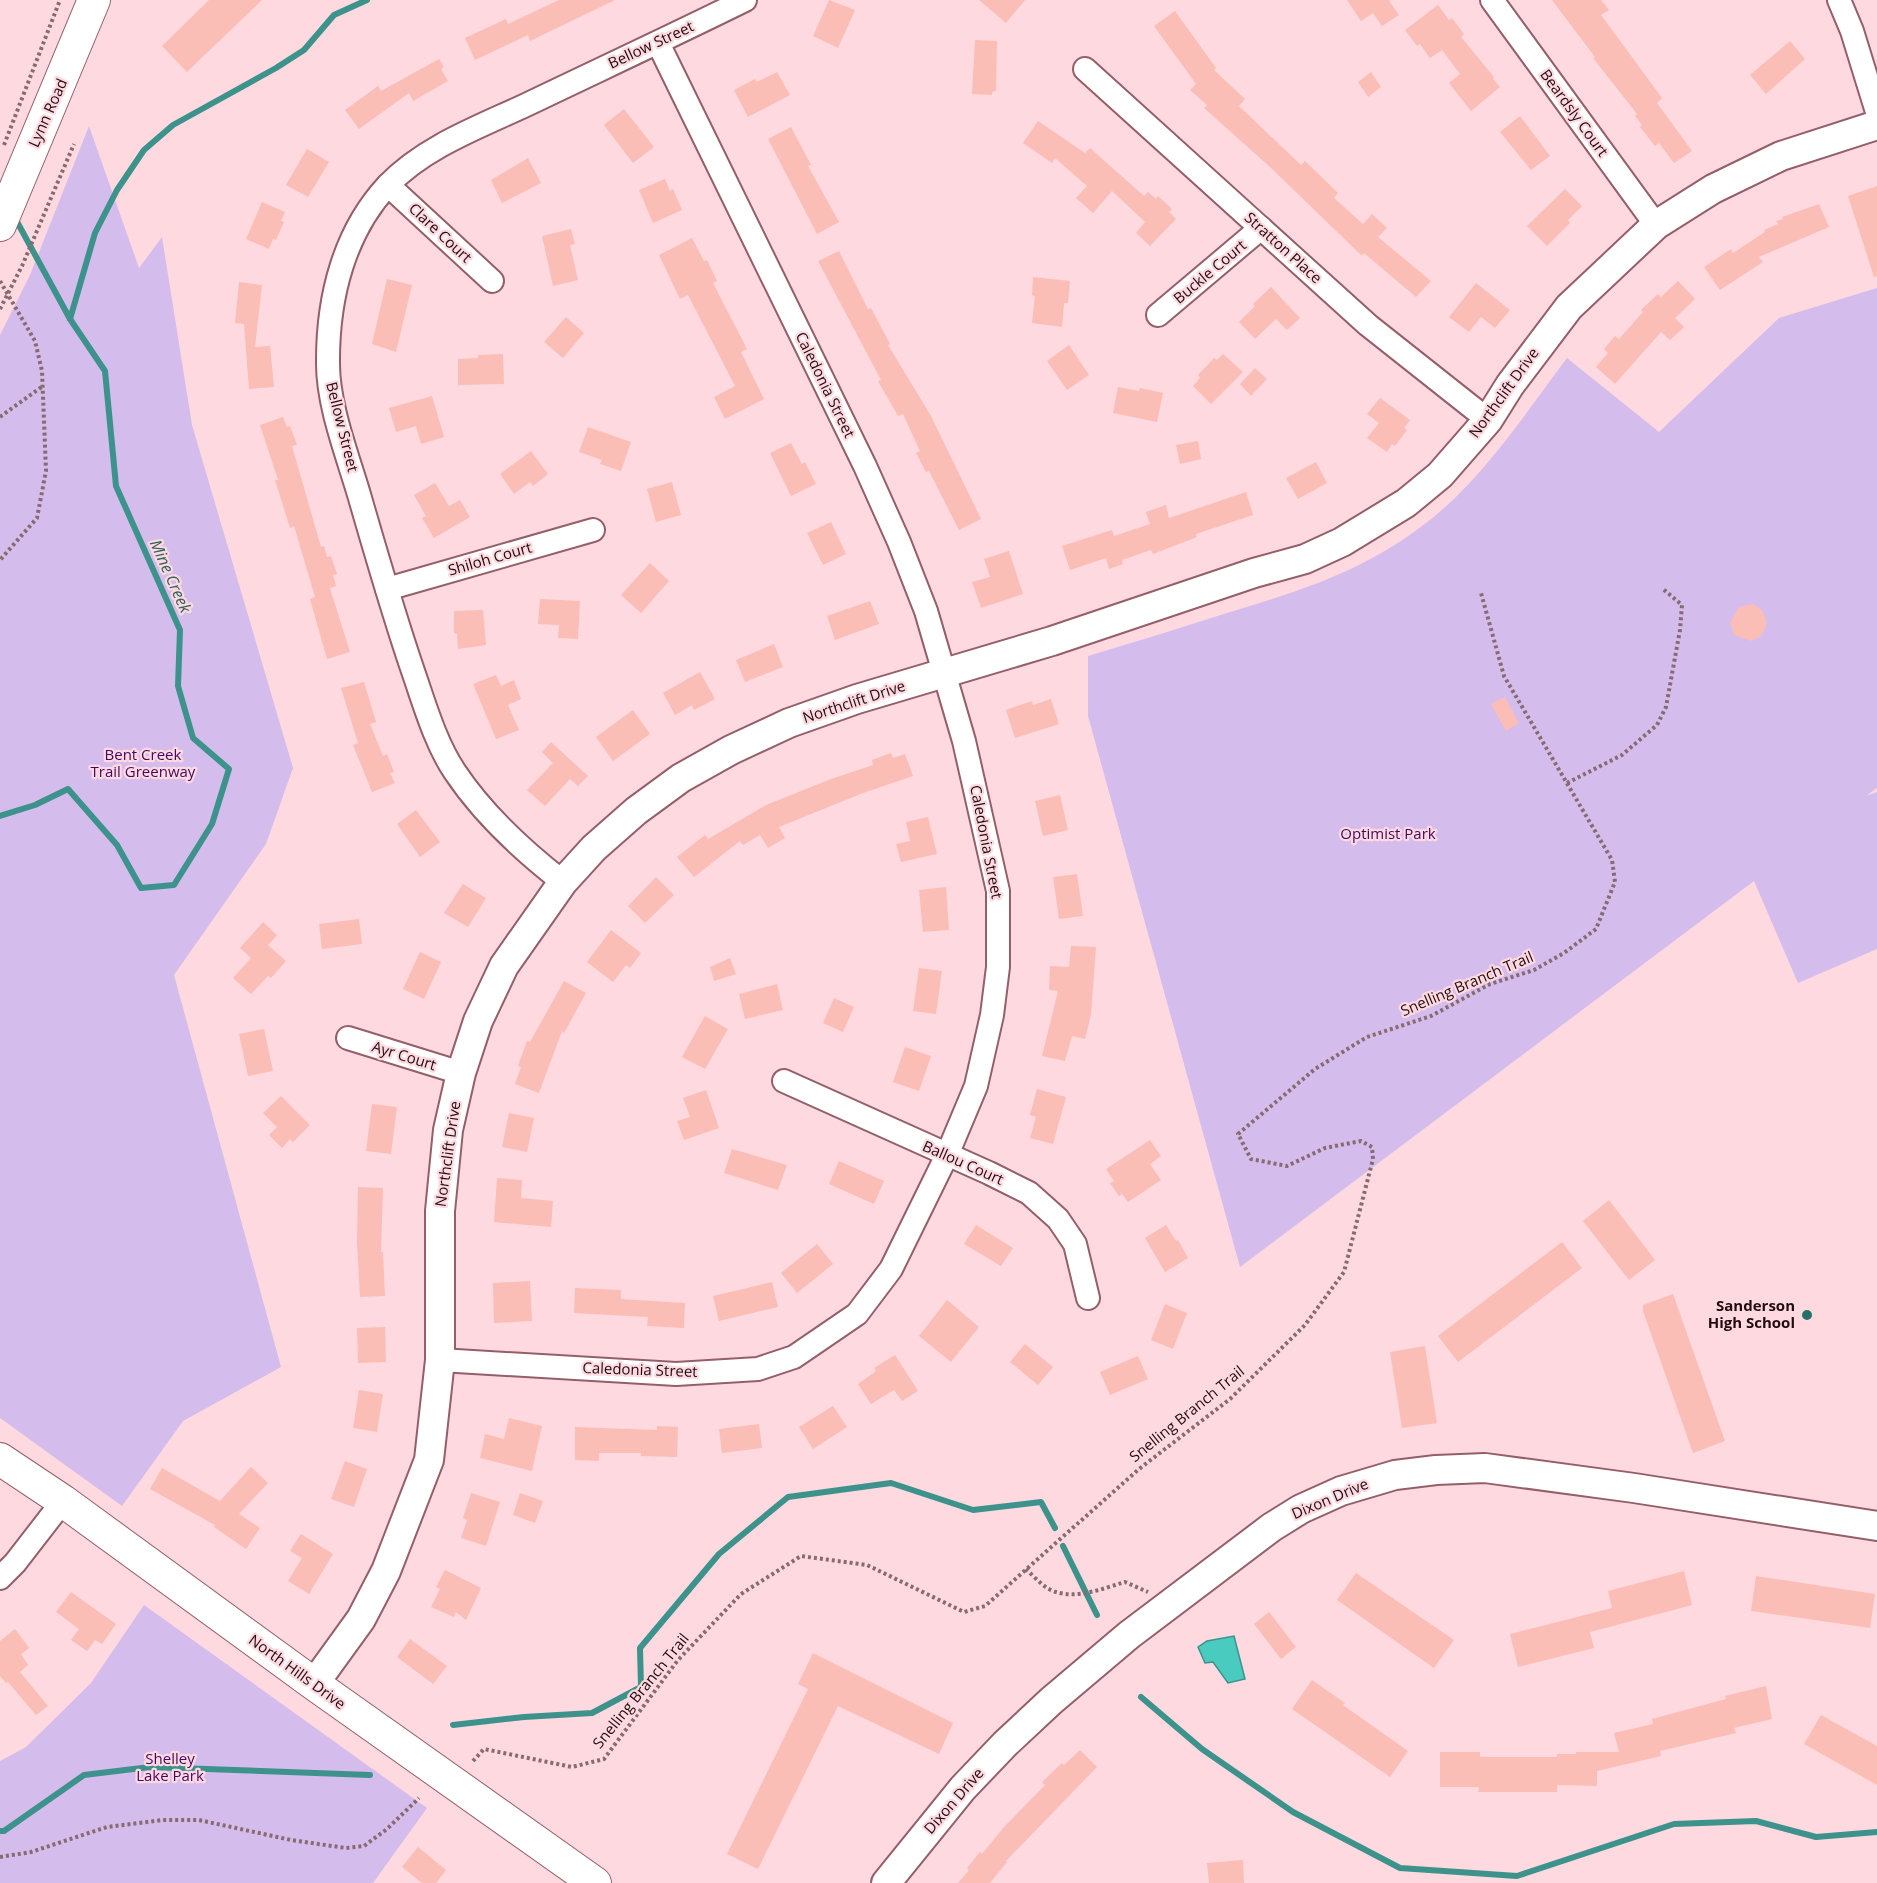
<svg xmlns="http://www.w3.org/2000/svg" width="1877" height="1883" font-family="'Open Sans',sans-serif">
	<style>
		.green { fill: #d4bced }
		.water { fill: #49cbbf; stroke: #3d928b; stroke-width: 1.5 }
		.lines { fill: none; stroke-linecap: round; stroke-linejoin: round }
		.stream { stroke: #3d928b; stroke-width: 6 }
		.building { fill: #fabeb6 }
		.minor-casing { stroke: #945f69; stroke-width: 26 }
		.tertiary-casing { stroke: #945f69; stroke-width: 32 }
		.secondary-casing { stroke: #945f69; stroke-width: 34 }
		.path { stroke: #876b70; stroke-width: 4; stroke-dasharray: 3 3; stroke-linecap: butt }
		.minor { stroke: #fff; stroke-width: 22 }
		.tertiary { stroke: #fff; stroke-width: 28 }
		.secondary { stroke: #fff; stroke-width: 32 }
		.path-bridge { stroke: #876b70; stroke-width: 4; stroke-dasharray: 3 3; stroke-linecap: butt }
		.poi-dot { fill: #27706a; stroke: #fed9df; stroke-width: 2 }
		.labels { text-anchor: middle; stroke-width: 4.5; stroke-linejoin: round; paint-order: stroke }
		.street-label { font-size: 15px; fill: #210d11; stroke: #fed9df }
		.park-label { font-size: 15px; fill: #410864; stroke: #fed9df }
		.poi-label { font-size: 15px; font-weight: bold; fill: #210d11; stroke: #fed9df; text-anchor: end }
		.water-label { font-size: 16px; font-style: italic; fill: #2c615c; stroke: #fed9df }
	</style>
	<rect width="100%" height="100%" fill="#fed9df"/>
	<g class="green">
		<path d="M89 126 139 268 162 237 192 425 293 768 266 844 174 975 281 1367 183 1421 122 1506 0 1418V335L30 275Z"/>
		<path d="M1877 288V788L1866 796 1877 792V949L1798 983 1754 881 1240 1267 1088 716V656C1134 642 1181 628 1227 613 1310 588 1376 567 1443 509 1491 466 1528 410 1567 358L1659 432 1779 318Z"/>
		<path d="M144 1605 427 1808 373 1883H0V1761L26 1747 91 1683Z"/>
	</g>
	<path class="water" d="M1234 1636 1245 1679 1228 1683 1213 1662 1205 1663 1198 1647 1207 1641Z"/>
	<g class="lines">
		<g class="stream">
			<path d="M70 319 95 233 117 190 144 150 173 125 276 68 304 50 334 15 367 0"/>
			<path d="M0 816 35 805 68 789 117 845 141 888 174 885 212 824 229 769 193 738 178 686 180 630 116 486 105 371 70 319 15 218"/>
			<path d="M1063 1546 1097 1615"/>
			<path d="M1141 1697 1202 1749 1293 1812 1400 1868 1517 1876 1674 1824 1756 1821 1816 1837 1877 1832"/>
			<path d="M453 1725 524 1717 592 1713 641 1687 640 1648 719 1554 788 1497 891 1483 973 1510 1041 1502 1055 1528"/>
			<path d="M0 1831H4L84 1775 150 1767 370 1775"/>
		</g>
	</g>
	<g class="building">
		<path d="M209 0H262L187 72 162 46Z"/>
		<path d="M559 0H615L530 41 528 35 475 60 465 38 506 19 508 24Z"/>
		<path d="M829 0 855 10 838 48 813 36Z"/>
		<path d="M979 0H1025L1006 23Z"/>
		<path d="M1347 0H1391L1389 1 1399 15 1382 26 1373 13 1361 21Z"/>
		<path d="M1552 0H1601L1609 10 1601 15 1662 98 1657 103 1692 151 1674 163 1659 143 1655 146 1640 127 1642 125 1635 116 1637 114 1593 58 1595 57Z"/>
		<path d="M1438 5 1449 20 1452 18 1464 34 1461 37 1494 77 1493 79 1500 87 1471 111 1449 83 1460 74 1442 50 1430 58 1420 44 1417 46 1405 30Z"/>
		<path d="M1175 11 1216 68 1214 70 1245 99 1239 106 1301 165 1305 161 1338 193 1334 198 1363 224 1372 214 1387 228 1378 237 1431 281 1416 297 1364 253 1362 256 1270 167 1204 108 1207 105 1190 90 1196 84 1154 26Z"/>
		<path d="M975 40 997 41 996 91 992 92V95L972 94Z"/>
		<path d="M1790 41 1805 59 1766 94 1750 75Z"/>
		<path d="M439 59 444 67 441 69 448 81 413 101 409 93 359 129 345 110 378 86 381 91Z"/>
		<path d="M777 72 790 95 748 117 734 90 755 79 757 82Z"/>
		<path d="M1371 72 1381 87 1368 97 1358 82Z"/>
		<path d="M624 109 654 147 633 163 604 125Z"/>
		<path d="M1520 116 1550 156 1531 170 1500 132Z"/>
		<path d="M1038 121 1085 153 1090 148 1144 196 1148 192 1156 199 1158 196 1172 209 1169 212 1176 219 1150 246 1136 233 1145 222 1112 191 1093 213 1076 198 1087 186 1055 158 1052 163 1023 143Z"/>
		<path d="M791 127 811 165 808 166 839 222 817 234 768 139Z"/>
		<path d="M307 149 329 162 308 197 286 185Z"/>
		<path d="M528 158 541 183 502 203 491 180Z"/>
		<path d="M665 179 670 191 673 189 682 210 653 223 639 190Z"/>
		<path d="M1877 186V276L1874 277 1848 196Z"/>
		<path d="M1565 189 1582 206 1568 220 1570 223 1547 246 1527 226Z"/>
		<path d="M262 202 285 212 281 221 284 222 276 240 273 239 269 249 246 239Z"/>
		<path d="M1819 204 1829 227 1759 257 1763 262 1720 290 1704 267 1731 249 1733 253 1765 232 1764 230 1778 224 1776 221 1783 219 1782 217Z"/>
		<path d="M571 229 575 244 570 245 578 280 553 286 542 236Z"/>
		<path d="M692 238 704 261 707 260 717 281 713 283 747 349 741 352 764 399 725 419 714 397 735 386 688 295 680 299 659 255Z"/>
		<path d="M839 251 868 309 871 308 890 344 888 345 931 416 981 519 959 530 929 471 926 472 916 453 920 451 903 414 898 416 878 381 881 380 818 261Z"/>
		<path d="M1033 277 1070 281 1068 303H1064L1062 327 1032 323 1035 296 1032 295Z"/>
		<path d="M387 279 412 285 396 352 372 344Z"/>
		<path d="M1678 281 1695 299 1675 318 1684 327 1670 340 1661 332 1615 384 1596 367 1608 353 1604 349 1615 336 1619 339 1643 312 1641 310 1658 294 1661 297Z"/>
		<path d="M239 282 262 285 255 347 270 346 274 387 249 389 244 324 235 323Z"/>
		<path d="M1476 283 1510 310 1495 328 1481 317 1469 332 1449 317Z"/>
		<path d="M1271 287 1300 318 1287 330 1276 319 1255 339 1239 322 1255 306 1253 304Z"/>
		<path d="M566 317 584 333 563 358 544 342Z"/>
		<path d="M1069 345 1089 375 1067 390 1047 361Z"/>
		<path d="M503 354 504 384 458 385V359L478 358V355Z"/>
		<path d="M1223 354 1243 372 1211 404 1193 386 1200 378 1198 375 1214 358 1217 360Z"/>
		<path d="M1255 368 1267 379 1251 396 1240 384Z"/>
		<path d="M1118 387 1139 391 1140 388 1163 393 1157 422 1113 413Z"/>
		<path d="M432 396 444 437 421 444 416 426 396 432 389 408Z"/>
		<path d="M1380 398 1410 420 1404 428 1407 430 1395 446 1392 444 1387 452 1367 438 1379 423 1367 414Z"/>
		<path d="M283 417 287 427 290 426 297 445 292 446 321 547 324 546 327 557 331 556 337 574 333 575 336 586 330 588 350 652 327 659 310 599 315 597 294 526 290 528 275 480H278L260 425Z"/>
		<path d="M588 427 631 442 621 471 600 464 602 460 579 452Z"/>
		<path d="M1198 441 1201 459 1180 464 1176 445Z"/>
		<path d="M791 443 802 464 805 462 816 484 791 496 770 453Z"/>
		<path d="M531 451 548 474 533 486 530 482 514 494 500 474Z"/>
		<path d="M1316 462 1327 483 1298 499 1286 478Z"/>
		<path d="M672 482 681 515 656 522 647 489Z"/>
		<path d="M435 483 449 506 460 500 470 517 434 538 422 518 426 516 414 495Z"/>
		<path d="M1246 492 1253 515 1196 534 1197 537 1153 554 1151 550 1122 560 1123 564 1109 569 1106 558 1070 570 1062 546 1112 530 1114 536 1150 524 1146 512 1166 505 1169 518Z"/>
		<path d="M831 522 846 554 823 565 807 533Z"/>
		<path d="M1009 551 1023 594 981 608 972 582 990 577 984 559Z"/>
		<path d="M650 563 669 581 641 613 621 595Z"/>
		<path d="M540 599 580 601 578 639 558 638 559 625 538 624Z"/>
		<path d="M870 601 879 624 835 640 827 616Z"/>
		<path d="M1753 604 1763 611 1767 624 1761 636 1751 641 1734 635 1730 623 1739 607Z"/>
		<path d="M483 610 486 645 458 649 457 634 454 633V611Z"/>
		<path d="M774 644 783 667 745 682 736 660Z"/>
		<path d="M700 672 715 699 694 710 692 705 675 715 663 693Z"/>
		<path d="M496 675 501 686 514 680 521 699 508 705 519 730 496 739 473 684Z"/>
		<path d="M364 682 376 722 370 724 383 756 387 754 394 772 390 773 395 783 372 792 353 745 358 743 341 688Z"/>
		<path d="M1505 697 1519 723 1506 731 1491 704Z"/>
		<path d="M1051 699 1059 724 1015 738 1006 710 1032 701 1033 705Z"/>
		<path d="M633 710 650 734 613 761 596 737Z"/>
		<path d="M551 742 588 776 578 786 570 779 545 806 527 790 553 763 542 752Z"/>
		<path d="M891 753 893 758 905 754 913 776 863 793 779 827 785 838 768 848 760 835 743 845 740 841 694 877 677 857 705 835 708 839 766 805 831 779 873 765 872 760Z"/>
		<path d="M1060 795 1068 830 1043 836 1035 801Z"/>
		<path d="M416 810 440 842 420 857 397 824Z"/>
		<path d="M928 817 937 854 901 862 896 844 910 841 906 822Z"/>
		<path d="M1077 874 1083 916 1059 919 1053 877Z"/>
		<path d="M656 877 674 895 645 923 628 906Z"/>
		<path d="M463 884 486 898 468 927 444 913Z"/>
		<path d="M946 887 949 930 923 932 919 890Z"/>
		<path d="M359 919 362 944 322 949 319 924Z"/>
		<path d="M263 922 277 935 268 945 286 961 271 978 268 976 251 994 233 978 251 958 240 948Z"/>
		<path d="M611 930 641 953 630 968 626 965 613 982 587 962Z"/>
		<path d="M1071 946 1096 947 1091 1014 1085 1039 1072 1036 1065 1061 1042 1056 1058 991 1049 990 1050 966 1069 967Z"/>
		<path d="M420 952 441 962 424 999 403 989Z"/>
		<path d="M730 958 736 974 714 981 710 967Z"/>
		<path d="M919 968 942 971 936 1014 913 1011Z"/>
		<path d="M564 981 586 993 564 1033 562 1031 539 1093 515 1084 521 1067 518 1066 527 1041 530 1042Z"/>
		<path d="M777 984 783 1010 745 1019 739 994Z"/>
		<path d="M834 998 854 1007 843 1032 823 1023Z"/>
		<path d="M705 1016 728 1029 705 1069 682 1057Z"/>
		<path d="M264 1029 273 1071 248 1076 239 1034Z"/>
		<path d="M905 1047 931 1056 919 1091 893 1082Z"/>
		<path d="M1037 1089 1066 1097 1053 1144 1030 1138 1036 1117 1030 1115Z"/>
		<path d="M706 1090 719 1128 684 1140 677 1121 690 1117 683 1098Z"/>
		<path d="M281 1096 310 1125 293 1142 290 1139 282 1148 269 1135 277 1127 263 1113Z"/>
		<path d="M372 1104 397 1107 391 1154 366 1151Z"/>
		<path d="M509 1113 534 1118 527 1152 502 1147Z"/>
		<path d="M1150 1140 1161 1156 1150 1164 1161 1180 1128 1202 1122 1194 1119 1196 1110 1183 1114 1181 1106 1169Z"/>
		<path d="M732 1149 787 1165 778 1190 724 1173Z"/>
		<path d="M839 1161 884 1181 874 1204 829 1184Z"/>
		<path d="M497 1178 522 1180 521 1198 553 1201 551 1227 494 1222Z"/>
		<path d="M358 1187 383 1188 381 1252H383L385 1296 360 1297 357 1242Z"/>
		<path d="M1609 1200 1655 1260 1629 1280 1583 1221Z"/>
		<path d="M976 1225 1013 1248 1001 1266 964 1244Z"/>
		<path d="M1166 1225 1176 1241 1178 1240 1188 1258 1165 1272 1145 1238Z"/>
		<path d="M1562 1242 1582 1268 1458 1362 1438 1336Z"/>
		<path d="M817 1244 833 1264 797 1293 781 1273Z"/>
		<path d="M530 1281 532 1321 494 1323 493 1283Z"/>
		<path d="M772 1282 778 1307 719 1321 713 1296Z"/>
		<path d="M575 1288 621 1290V1299L685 1303 684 1328 647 1326 648 1317 574 1313Z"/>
		<path d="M1673 1294 1725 1441 1693 1453 1643 1311V1305Z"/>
		<path d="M947 1300 979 1327 951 1362 919 1336Z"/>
		<path d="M1165 1304 1187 1313 1173 1349 1151 1340Z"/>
		<path d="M385 1327 386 1362 358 1363 357 1328Z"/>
		<path d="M1025 1344 1053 1367 1038 1385 1010 1362Z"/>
		<path d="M1425 1346 1437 1423 1402 1428 1390 1352Z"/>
		<path d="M895 1355 918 1391 902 1401 894 1390 871 1404 858 1384 876 1371 874 1368Z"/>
		<path d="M1138 1356 1148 1379 1110 1395 1100 1372Z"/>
		<path d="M359 1390 383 1394 377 1432 353 1428Z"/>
		<path d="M833 1406 847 1427 813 1449 799 1427Z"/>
		<path d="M509 1418 542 1426 532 1471 480 1458 485 1434 504 1439Z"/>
		<path d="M759 1424 762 1448 722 1453 719 1429Z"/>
		<path d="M657 1426 678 1427 677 1457 641 1456V1453H599V1461L575 1460V1427L657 1430Z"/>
		<path d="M345 1461 367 1469 354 1507 331 1499Z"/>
		<path d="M251 1467 268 1483 239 1514 260 1528 246 1549 214 1527 215 1525 150 1489 162 1468 220 1501Z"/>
		<path d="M471 1493 500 1502 486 1546 461 1538 467 1520 463 1518Z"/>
		<path d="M520 1493 543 1501 535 1523 513 1515Z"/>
		<path d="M301 1534 333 1554 309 1594 288 1581 302 1558 290 1551Z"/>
		<path d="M445 1570 481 1588 466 1620 456 1612 454 1617 431 1607 440 1589 436 1587Z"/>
		<path d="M1684 1571 1692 1605 1590 1632 1594 1648 1518 1667 1510 1634 1612 1608 1608 1591Z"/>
		<path d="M1356 1573 1454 1640 1434 1668 1337 1600Z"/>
		<path d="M1756 1576 1875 1594 1870 1628 1751 1611Z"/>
		<path d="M71 1592 116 1624 102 1644 95 1640 87 1651 71 1640 79 1629 56 1612Z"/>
		<path d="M1269 1612 1296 1647 1281 1659 1254 1624Z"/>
		<path d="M15 1629 29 1648 21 1654 28 1665 20 1672 48 1706 36 1715 8 1682 6 1683 0 1676V1641Z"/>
		<path d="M410 1639 447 1666 433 1684 397 1657Z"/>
		<path d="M813 1653 953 1723 939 1754 838 1706 758 1869 727 1854 808 1689 798 1684Z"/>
		<path d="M1312 1680 1345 1703 1343 1705 1408 1751 1390 1777 1292 1709Z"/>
		<path d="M1766 1686 1772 1719 1734 1728 1736 1733 1660 1751 1661 1756 1597 1771V1786L1557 1785V1792H1478L1479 1787H1440V1752H1480V1757H1557V1754H1576V1752H1619L1614 1733 1653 1724 1652 1719 1726 1699 1725 1696Z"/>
		<path d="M1821 1715 1877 1746V1785L1804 1744Z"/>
		<path d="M1080 1750 1097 1767 1006 1861 1007 1862 990 1883H958L969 1870 967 1868 980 1852 982 1854 1004 1827 1045 1785 1042 1782 1062 1763 1064 1765Z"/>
		<path d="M418 1847 446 1870 436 1883H422L402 1867Z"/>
		<path d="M1243 1860 1244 1883H1209L1207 1863Z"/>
	</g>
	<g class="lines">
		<defs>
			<g id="minor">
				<path d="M1492 0 1656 225"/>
				<path d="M1839 0 1852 31 1877 112"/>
				<path d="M1085 69 1368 325 1488 420"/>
				<path d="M388 185 492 281"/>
				<path d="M1158 315 1261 228"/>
				<path d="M387 589 593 530"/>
				<path d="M563 882C523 851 483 814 455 772 436 744 425 706 414 674 394 616 377 557 360 498 348 456 327 405 328 360 328 297 344 232 388 185 424 147 479 127 526 105 599 70 672 36 745 0"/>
				<path d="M348 1038 461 1073"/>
				<path d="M784 1081 989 1173 1029 1193 1058 1219 1075 1244 1088 1298"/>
				<path d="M440 1360 676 1374 758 1369 794 1357 857 1314 891 1269 947 1155 976 1086 992 1015 998 967V891L964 741 926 611 899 542 865 466 658 43"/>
				<path d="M0 1578 15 1563 63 1501"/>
			</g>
			<g id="tertiary">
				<path d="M314 1684 361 1619 386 1571 429 1460 440 1360V1211L448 1130 461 1073 478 1021 504 966 563 882 594 848 636 811 681 778 731 750 789 723 857 699 1052 641 1254 573 1305 559 1342 542 1406 503 1440 475 1488 420 1510 385 1569 307 1656 225 1713 189 1781 156 1877 125"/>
				<path d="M886 1883 963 1788 1005 1744 1051 1701 1129 1635 1272 1527 1301 1509 1341 1491 1395 1475 1436 1470 1485 1468 1634 1488 1877 1526"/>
			</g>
			<g id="secondary">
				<path d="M0 225 94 0"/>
				<path d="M0 1459 63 1501 314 1684 595 1883"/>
			</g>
		</defs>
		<use href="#minor" class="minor-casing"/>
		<use href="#tertiary" class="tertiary-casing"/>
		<use href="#secondary" class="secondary-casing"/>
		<g class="path">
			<path d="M4 145 60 0"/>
			<path d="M0 281 35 341 42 371 46 471 37 518 0 560"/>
			<path d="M0 417 43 386"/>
			<path d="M1567 783 1622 755 1657 725 1666 707 1680 630 1682 605 1663 589"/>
			<path d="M1026 1569C1032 1575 1040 1583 1047 1588 1071 1602 1101 1589 1125 1582L1148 1592"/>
			<path d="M473 1761 484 1749 572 1767 604 1759 678 1660 741 1594 801 1556 867 1565 964 1612 985 1606 1139 1469 1230 1399 1305 1325 1344 1272 1373 1159 1372 1147 1361 1141 1325 1148 1287 1166 1251 1159 1238 1134 1315 1069 1367 1037 1431 1016 1490 984 1534 970 1564 953 1596 929 1615 882 1612 860 1504 676 1481 593"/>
			<path d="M0 1857 31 1852 107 1827 163 1820H199L291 1840 346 1848 364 1846 387 1829 419 1798"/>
		</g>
		<use href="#minor" class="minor"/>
		<use href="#tertiary" class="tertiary"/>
		<use href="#secondary" class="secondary"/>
		<path class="path-bridge" d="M0 309 22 266 74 144"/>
	</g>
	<circle class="poi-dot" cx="1807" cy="1315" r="6"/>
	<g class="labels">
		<g class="street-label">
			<text transform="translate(651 45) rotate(-25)" y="5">Bellow Street</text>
			<text transform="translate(48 113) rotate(-66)" y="5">Lynn Road</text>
			<text transform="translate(1574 113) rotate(54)" y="5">Beardsly Court</text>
			<text transform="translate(440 233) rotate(43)" y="5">Clare Court</text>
			<text transform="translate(1283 248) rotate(42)" y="5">Stratton Place</text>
			<text transform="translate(1210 272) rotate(-40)" y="5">Buckle Court</text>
			<text transform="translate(825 385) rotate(64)" y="5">Caledonia Street</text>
			<text transform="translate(1504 393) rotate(-54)" y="5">Northclift Drive</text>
			<text transform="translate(342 427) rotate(76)" y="5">Bellow Street</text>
			<text transform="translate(490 559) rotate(-16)" y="5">Shiloh Court</text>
			<text transform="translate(854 702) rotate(-18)" y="5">Northclift Drive</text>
			<text transform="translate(986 842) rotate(79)" y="5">Caledonia Street</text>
			<text transform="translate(1467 984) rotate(-23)" y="5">Snelling Branch Trail</text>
			<text transform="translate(404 1056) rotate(17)" y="5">Ayr Court</text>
			<text transform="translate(448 1154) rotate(-82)" y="5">Northclift Drive</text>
			<text transform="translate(963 1163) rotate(24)" y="5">Ballou Court</text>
			<text transform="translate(640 1370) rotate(2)" y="5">Caledonia Street</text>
			<text transform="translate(1187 1414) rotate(-39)" y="5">Snelling Branch Trail</text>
			<text transform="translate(1330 1499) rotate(-23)" y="5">Dixon Drive</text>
			<text transform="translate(297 1672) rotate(36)" y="5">North Hills Drive</text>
			<text transform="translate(641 1691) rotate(-51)" y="5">Snelling Branch Trail</text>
			<text transform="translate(954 1801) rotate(-49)" y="5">Dixon Drive</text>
		</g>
		<g class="park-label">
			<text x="143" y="760">Bent Creek<tspan x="143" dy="17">Trail Greenway</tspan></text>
			<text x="1388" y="839">Optimist Park</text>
			<text x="170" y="1764">Shelley<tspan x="170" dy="17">Lake Park</tspan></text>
		</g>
		<g class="poi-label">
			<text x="1795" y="1311">Sanderson<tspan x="1795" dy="17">High School</tspan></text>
		</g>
		<g class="water-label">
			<text transform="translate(171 576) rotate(66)" y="6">Mine Creek</text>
		</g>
	</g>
</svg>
